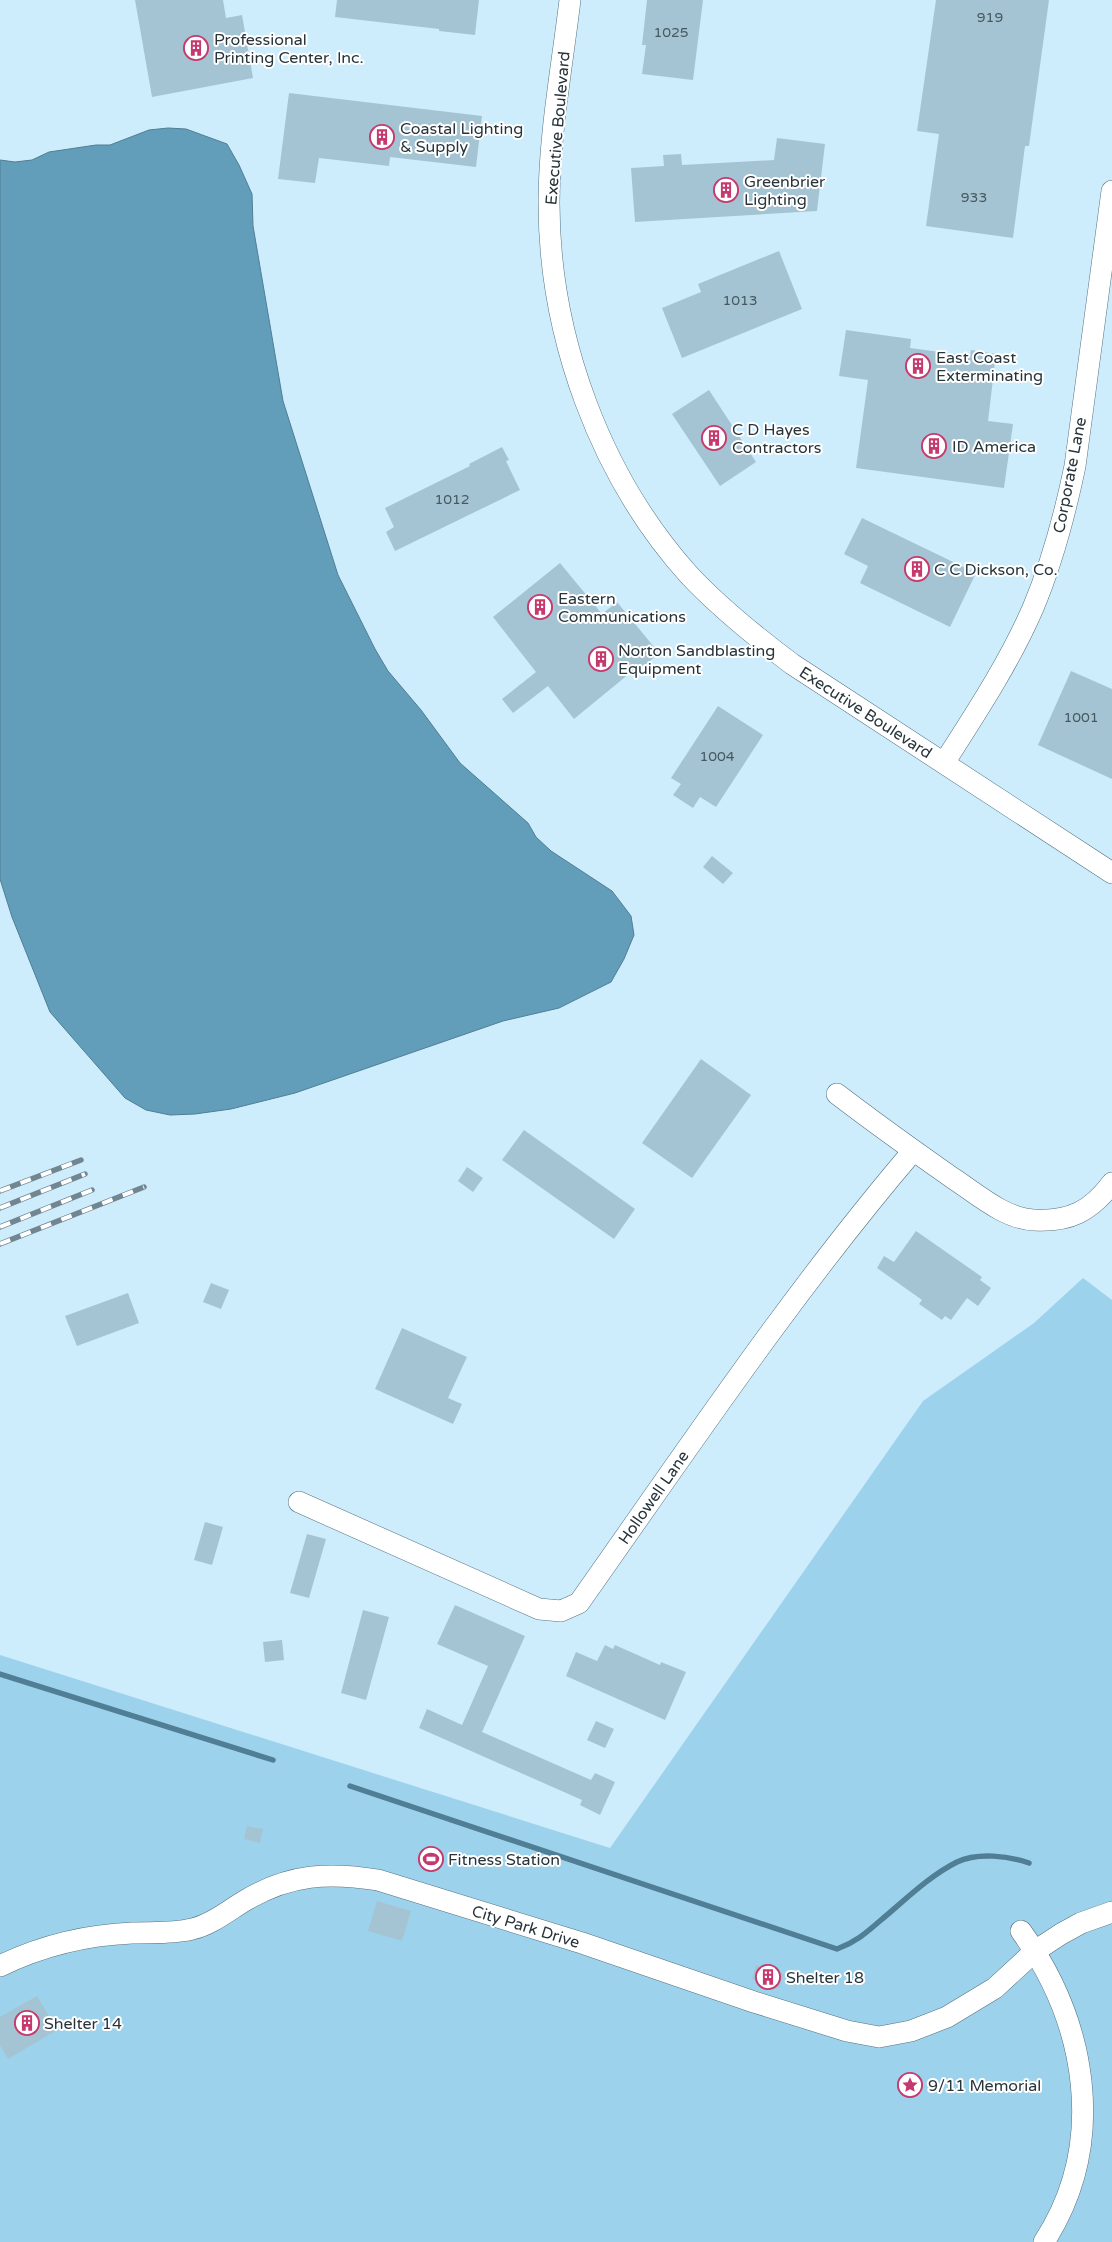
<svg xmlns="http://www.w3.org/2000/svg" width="1112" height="2242" font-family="'Varela Round',sans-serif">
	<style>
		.green { fill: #9dd2ec }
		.water { fill: #629eba; stroke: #507e94 }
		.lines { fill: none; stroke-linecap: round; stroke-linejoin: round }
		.stream { stroke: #507e94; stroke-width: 5.5 }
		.building { fill: #a5c4d3 }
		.minor-casing { stroke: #54717f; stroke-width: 22 }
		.minor { stroke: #fff; stroke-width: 21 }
		.rail-casing { stroke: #718691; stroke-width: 5.5 }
		.rail { stroke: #fff; stroke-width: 4; stroke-dasharray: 11; stroke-linecap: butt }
		.labels { text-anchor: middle; stroke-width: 4; stroke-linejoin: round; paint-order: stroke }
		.number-label { font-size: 14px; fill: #465860 }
		.poi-label { font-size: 16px; fill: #27343a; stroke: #fff; text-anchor: start }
		.street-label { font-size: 16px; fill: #27343a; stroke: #fff }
	</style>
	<rect width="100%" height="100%" fill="#cdedfd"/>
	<path class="green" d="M1083 1278 1112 1300V2242H0V1655L610 1848 923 1401 1034 1323Z"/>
	<path class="water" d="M168 128 186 129 227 144 239 165 252 194 253 226 283 401 338 575 375 649 388 671 421 710 460 763 528 823 536 837 551 851 612 891 631 916 634 935 624 959 611 982 559 1008 503 1021 295 1093 231 1109 195 1114 170 1115 146 1110 125 1098 50 1012 12 917 0 879V160L15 162 32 160 49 152 96 145H110L149 130Z"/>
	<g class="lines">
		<g class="stream">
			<path d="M0 1674 273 1760"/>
			<path d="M350 1786 837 1949C856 1942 866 1933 881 1920 905 1900 929 1876 957 1862 978 1852 1009 1856 1029 1863"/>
		</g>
	</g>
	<g class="building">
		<path d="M135 0H223L226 18 242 15 253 78 152 97Z"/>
		<path d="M337 0H479L475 35 439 31V29L335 17Z"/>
		<path d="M647 0H703L693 80 642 74 646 45H642Z"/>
		<path d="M936 0H1049L1029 146H1025L1013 238 926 226 939 134 917 131Z"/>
		<path d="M289 93 482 116 476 167 390 157 389 166 319 158 315 183 278 179Z"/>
		<path d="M777 138 825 144 817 211 635 222 631 168 664 166 663 155 681 154 682 165 774 160Z"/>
		<path d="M779 251 802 309 682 358 662 308 701 292 698 284Z"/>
		<path d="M846 330 911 339 910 348 970 356 971 350 996 354 988 421 1013 424 1004 488 856 468 868 380 839 376Z"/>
		<path d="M709 390 756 462 720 486 672 414Z"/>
		<path d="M502 447 509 460 506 461 520 490 395 551 386 532 394 527 385 508 470 466 469 464Z"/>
		<path d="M862 518 976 573 950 627 860 583 868 566 844 554Z"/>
		<path d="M560 563 602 614 617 602 659 653 643 667 641 664 574 719 548 686 513 713 502 699 536 672 493 617Z"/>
		<path d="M1071 671 1112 689V779L1038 745Z"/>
		<path d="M718 706 763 735 716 807 700 797 693 808 673 795 681 784 671 778Z"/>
		<path d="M712 856 733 873 723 884 703 867Z"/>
		<path d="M701 1059 751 1095 692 1178 642 1143Z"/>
		<path d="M524 1130 635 1209 614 1239 502 1160Z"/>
		<path d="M467 1167 483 1178 473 1192 458 1181Z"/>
		<path d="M916 1231 982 1277 980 1280 991 1288 978 1306 967 1298 951 1320 945 1316 942 1320 919 1304 922 1300 877 1268 884 1256 894 1262Z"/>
		<path d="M211 1283 229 1290 221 1309 203 1302Z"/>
		<path d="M128 1293 139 1323 77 1346 65 1316Z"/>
		<path d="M402 1328 467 1357 448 1398 462 1404 453 1424 375 1389Z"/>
		<path d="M205 1522 223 1527 212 1565 194 1560Z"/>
		<path d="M307 1534 326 1539 309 1598 290 1593Z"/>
		<path d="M455 1605 525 1636 482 1732 591 1780 595 1773 615 1782 600 1815 580 1805 582 1800 419 1728 427 1709 462 1725 488 1666 437 1644Z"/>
		<path d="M363 1610 389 1617 366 1700 341 1693Z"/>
		<path d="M282 1640 284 1660 265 1662 263 1642Z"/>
		<path d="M605 1645 613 1649 615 1645 660 1665 661 1662 686 1672 665 1720 566 1676 576 1652 597 1661Z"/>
		<path d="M596 1721 614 1729 605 1748 587 1740Z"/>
		<path d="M247 1826 263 1829 260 1843 244 1839Z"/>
		<path d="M377 1901 411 1911 402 1941 368 1931Z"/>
		<path d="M756 1965 784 1974 779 1988 752 1979Z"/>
		<path d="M37 1996 57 2030 8 2059 0 2045V2017Z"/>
	</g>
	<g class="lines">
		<defs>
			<g id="minor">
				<path d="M570 0C562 67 549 136 549 203 549 336 600 476 689 575 720 608 756 637 792 664L1112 873"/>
				<path d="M944 763C976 713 1009 663 1033 608 1052 563 1065 514 1075 466L1112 191"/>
				<path d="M837 1094C875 1123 914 1151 954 1179 977 1194 1005 1219 1034 1220 1070 1222 1091 1211 1112 1183"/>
				<path d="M299 1502 539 1609 561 1611 579 1603C687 1450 792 1293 913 1151"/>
				<path d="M1021 1931C1087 2023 1108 2143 1044 2242"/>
				<path d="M0 1966C41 1946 86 1935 132 1933 152 1932 172 1934 192 1929 211 1925 229 1910 246 1900 290 1874 329 1872 378 1880L582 1943 754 2002 847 2031 879 2037 911 2031 947 2017 995 1988 1035 1951 1061 1934 1081 1923 1112 1912"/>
			</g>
		</defs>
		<use href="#minor" class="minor-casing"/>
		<use href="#minor" class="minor"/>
		<defs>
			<g id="rail">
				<path d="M0 1191 81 1160"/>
				<path d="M0 1208 85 1174"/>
				<path d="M0 1227 92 1190"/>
				<path d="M0 1244 144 1187"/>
			</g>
		</defs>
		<use href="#rail" class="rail-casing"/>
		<use href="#rail" class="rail"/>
	</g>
	<defs>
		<symbol id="building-ring" viewBox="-11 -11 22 22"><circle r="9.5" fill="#fff" stroke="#c5396e" stroke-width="1.5"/><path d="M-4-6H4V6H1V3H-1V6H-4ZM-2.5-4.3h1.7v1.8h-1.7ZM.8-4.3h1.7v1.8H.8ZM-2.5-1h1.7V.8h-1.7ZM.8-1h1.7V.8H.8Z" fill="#c5396e"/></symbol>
		<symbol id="stadium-ring" viewBox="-11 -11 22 22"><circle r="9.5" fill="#fff" stroke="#c5396e" stroke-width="1.5"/><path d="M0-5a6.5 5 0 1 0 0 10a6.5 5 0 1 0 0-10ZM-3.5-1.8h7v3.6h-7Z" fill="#c5396e"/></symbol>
		<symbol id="sight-ring" viewBox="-11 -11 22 22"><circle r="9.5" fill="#fff" stroke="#c5396e" stroke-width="1.5"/><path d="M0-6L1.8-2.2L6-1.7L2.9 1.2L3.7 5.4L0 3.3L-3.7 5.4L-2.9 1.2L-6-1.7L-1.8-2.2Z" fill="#c5396e"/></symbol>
	</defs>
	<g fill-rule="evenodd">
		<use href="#building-ring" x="182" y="34" width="28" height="28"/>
		<use href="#building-ring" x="368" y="123" width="28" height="28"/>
		<use href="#building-ring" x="712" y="176" width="28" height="28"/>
		<use href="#building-ring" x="904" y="352" width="28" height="28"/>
		<use href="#building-ring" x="700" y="424" width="28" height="28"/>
		<use href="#building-ring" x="920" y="432" width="28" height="28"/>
		<use href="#building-ring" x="903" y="555" width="28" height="28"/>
		<use href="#building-ring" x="526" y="593" width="28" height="28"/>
		<use href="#building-ring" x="587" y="645" width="28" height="28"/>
		<use href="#stadium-ring" x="417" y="1845" width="28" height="28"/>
		<use href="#building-ring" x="754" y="1963" width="28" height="28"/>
		<use href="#building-ring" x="13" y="2009" width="28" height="28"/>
		<use href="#sight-ring" x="896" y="2071" width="28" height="28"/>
	</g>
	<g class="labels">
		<g class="number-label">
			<text x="990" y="22">919</text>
			<text x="671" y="37">1025</text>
			<text x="974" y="202">933</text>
			<text x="740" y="305">1013</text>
			<text x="452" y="504">1012</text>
			<text x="1081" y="722">1001</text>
			<text x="717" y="761">1004</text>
		</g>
		<g class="poi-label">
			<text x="214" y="45">Professional<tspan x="214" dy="18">Printing Center, Inc.</tspan></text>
			<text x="400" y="134">Coastal Lighting<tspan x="400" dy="18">&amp; Supply</tspan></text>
			<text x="744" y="187">Greenbrier<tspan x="744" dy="18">Lighting</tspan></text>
			<text x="936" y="363">East Coast<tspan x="936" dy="18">Exterminating</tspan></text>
			<text x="732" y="435">C D Hayes<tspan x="732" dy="18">Contractors</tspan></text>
			<text x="952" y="452">ID America</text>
			<text x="934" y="575">C C Dickson, Co.</text>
			<text x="558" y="604">Eastern<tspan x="558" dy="18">Communications</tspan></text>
			<text x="618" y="656">Norton Sandblasting<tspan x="618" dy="18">Equipment</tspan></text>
			<text x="448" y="1865">Fitness Station</text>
			<text x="786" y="1983">Shelter 18</text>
			<text x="44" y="2029">Shelter 14</text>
			<text x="928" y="2091">9/11 Memorial</text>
		</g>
		<g class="street-label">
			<text transform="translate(557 128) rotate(-85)" y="6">Executive Boulevard</text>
			<text transform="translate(1069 475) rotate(-79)" y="6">Corporate Lane</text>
			<text transform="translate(866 712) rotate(33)" y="6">Executive Boulevard</text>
			<text transform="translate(653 1497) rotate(-55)" y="6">Hollowell Lane</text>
			<text transform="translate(526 1926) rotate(17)" y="6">City Park Drive</text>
		</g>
	</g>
</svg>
